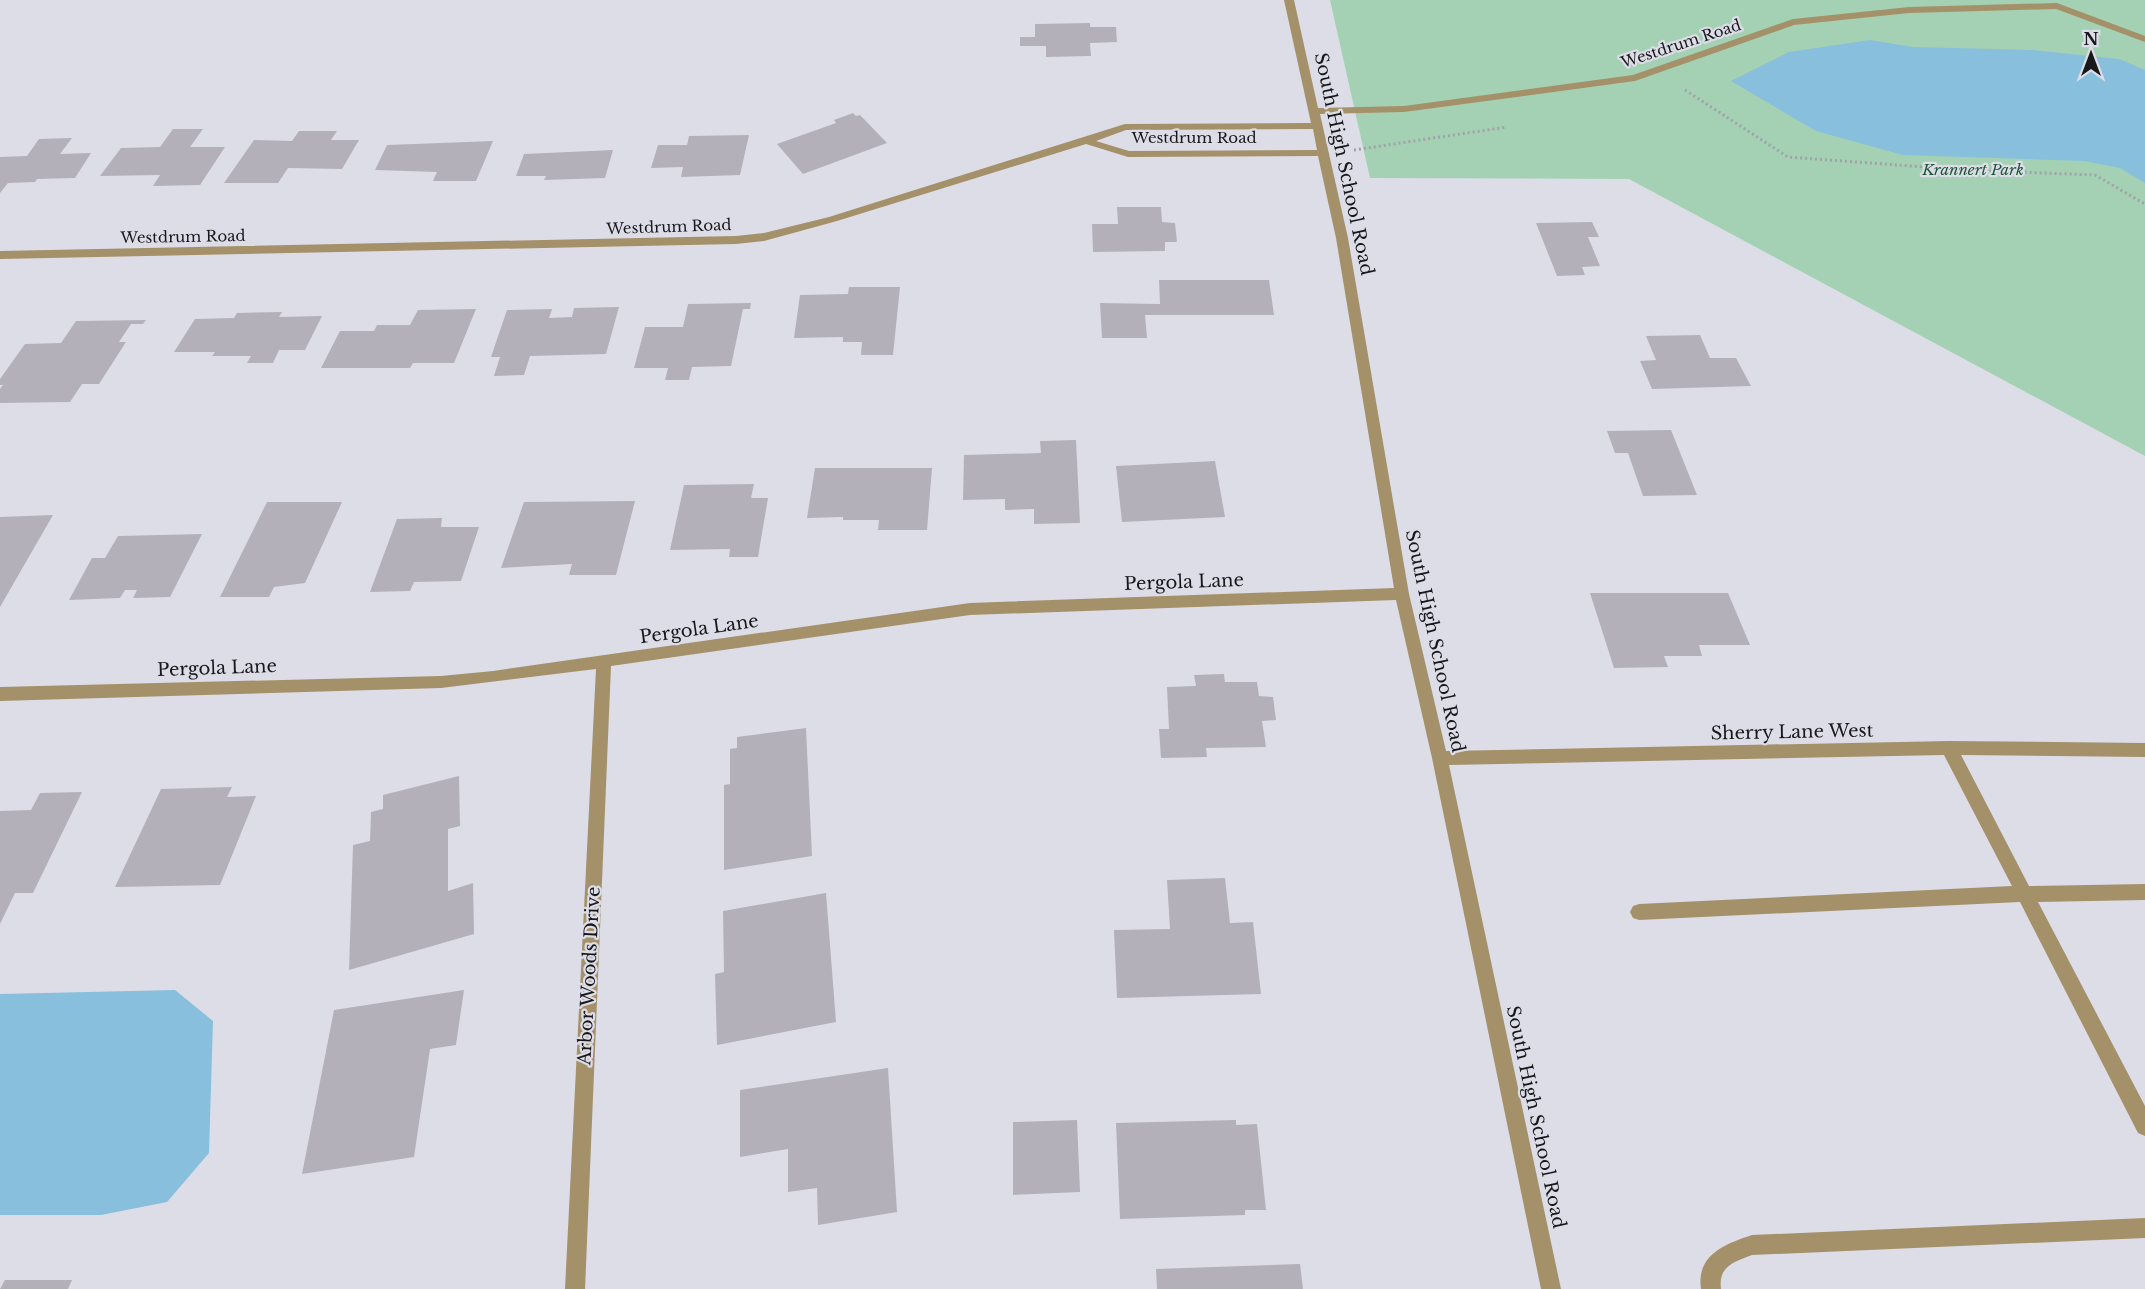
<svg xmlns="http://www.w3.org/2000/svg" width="2145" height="1289" font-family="'Libre Baskerville',serif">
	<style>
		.green { fill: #a4d1b3 }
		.water { fill: #88bfdc }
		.building { fill: #b4b0ba }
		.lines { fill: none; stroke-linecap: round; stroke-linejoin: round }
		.path { stroke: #a1a1aa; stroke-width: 3; stroke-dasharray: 2 3; stroke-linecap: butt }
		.minor { fill: #a49169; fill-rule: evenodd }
		.labels { text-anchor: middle; stroke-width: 4.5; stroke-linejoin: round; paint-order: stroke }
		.far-street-label { font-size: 15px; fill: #18181b; stroke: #dddde8 }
		.far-park-label { font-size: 15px; font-style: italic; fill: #1c5637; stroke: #dddde8 }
		.street-label { font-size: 18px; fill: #18181b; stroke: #dddde8 }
	</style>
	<rect width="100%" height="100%" fill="#dddde8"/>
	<path class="green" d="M1330 0H2145V456L1629 179 1370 178Z"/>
	<g class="water">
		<path d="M1870 40 1913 47 2032 50 2119 59 2145 70V183L2120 168 2084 161 1903 155 1816 131 1731 81 1789 52Z"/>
		<path d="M175 990 213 1021 209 1153 167 1202 101 1215H0V994Z"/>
	</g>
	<g class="building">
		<path d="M1090 23V27H1116L1117 42 1090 43 1091 56 1046 57V46H1020V37H1035V24Z"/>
		<path d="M853 113 856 116 860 115 887 143 803 174 777 144 836 123 834 120Z"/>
		<path d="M173 129H203L190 147H225L200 185 153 186 160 175 100 176 121 148 160 147Z"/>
		<path d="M299 131H337L331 140H359L342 169 288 168 278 183H224L254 140 292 141Z"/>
		<path d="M749 135 740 175 681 177 683 167 651 168 658 145H687L689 136Z"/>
		<path d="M72 138 60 154 91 153 75 178 37 179 35 182 8 183 0 193V157L27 156 39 139Z"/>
		<path d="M493 141 476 181H433L437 172 375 170 387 145Z"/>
		<path d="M613 150 605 178 544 180 546 176H516L524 154Z"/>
		<path d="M1117 207H1161L1162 222 1175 223 1177 242H1165V251L1093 252 1092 224H1118Z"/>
		<path d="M1592 222 1599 237H1588L1600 266 1582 267 1585 275 1557 276 1536 223Z"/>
		<path d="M1159 280H1269L1274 315H1145L1147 338H1102L1100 303 1160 304Z"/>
		<path d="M849 287H900L893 355H861L862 342H843V337L794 338 800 295 848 294Z"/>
		<path d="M751 303 750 309H743L731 366 692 367 689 380H665L668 368H634L645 327H683L688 304Z"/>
		<path d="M619 307 606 354 530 356 524 375 494 376 500 357H491L507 310 552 309 549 318 572 317 574 308Z"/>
		<path d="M476 309 454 363H413L410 368H321L340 331H374L377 325H410L418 310Z"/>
		<path d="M282 312 279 317 322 316 305 350H279L273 363H247L251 356H212L215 352H174L195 319 234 318 237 313Z"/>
		<path d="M146 320 143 324H131L119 342H126L99 384H82L70 402 0 403V389L3 385H0V379L25 344 61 343 76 321Z"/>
		<path d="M1700 335 1710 358H1736L1751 386 1652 389 1640 361 1656 360 1646 336Z"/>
		<path d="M1671 430 1697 495 1643 496 1628 453H1615L1607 431Z"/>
		<path d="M1076 440 1080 523 1034 524V509L1005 510V499L963 500 964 455 1041 453 1040 441Z"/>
		<path d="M1215 461 1225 517 1122 522 1116 466Z"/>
		<path d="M815 468H932L927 530H878L879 520H843V517L807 518Z"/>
		<path d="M754 484 751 498H768L758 557H729L730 549 670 550 684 485Z"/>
		<path d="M635 501 616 575H569L572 564 501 568 524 502Z"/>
		<path d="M267 502H342L305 583 274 587 269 597H220Z"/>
		<path d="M53 515 0 607V517Z"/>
		<path d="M442 518 441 527H479L461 581 414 582 410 591 370 592 397 519Z"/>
		<path d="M202 534 170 597 133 598 137 590H125L120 598 69 600 92 558H105L118 536Z"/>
		<path d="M1590 593H1728L1750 645H1699L1702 656H1664L1668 667 1614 668Z"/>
		<path d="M1224 674 1225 682H1257L1259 696 1273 697 1276 720 1262 721 1266 747 1206 748 1207 757 1161 758 1159 729H1169L1167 687 1196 686 1194 675Z"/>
		<path d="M806 728 812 856 724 870V785L730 784V749L737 748V737Z"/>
		<path d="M459 776 460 826 448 829V891L473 883 474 934 349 970 353 845 370 841 371 812 383 809V795Z"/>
		<path d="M232 787 227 797 256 796 220 885 115 887 161 789Z"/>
		<path d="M82 792 33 893H15L0 924V811L31 810 40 793Z"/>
		<path d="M1225 878 1230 923 1253 922 1261 994 1117 998 1114 930 1170 929 1167 880Z"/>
		<path d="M826 893 836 1022 717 1045 715 974 724 972 723 911Z"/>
		<path d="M464 990 456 1045 430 1049 414 1157 302 1174 334 1010Z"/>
		<path d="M888 1068 897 1212 818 1225 817 1188 788 1192V1149L740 1157V1090Z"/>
		<path d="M1077 1120 1080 1192 1013 1195V1122Z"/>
		<path d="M1236 1120V1125L1257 1124 1266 1210H1245V1215L1120 1219 1116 1123Z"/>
		<path d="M1300 1264 1303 1289H1157L1156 1269Z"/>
		<path d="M5 1280H72L68 1289H0Z"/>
	</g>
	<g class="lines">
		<g class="path">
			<path d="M1685 90 1788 157 1966 170 2095 175 2145 204"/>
			<path d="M1354 150 1507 127"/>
		</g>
		<g class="minor">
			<path d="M1284 0H1294L1318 108 1404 106 1633 75 1793 19 1909 7 2057 3 2145 36V42L2056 9 1909 13 1794 25 1635 81 1404 112 1320 114 1348 238 1409 594 1446 751 1949 741 2145 743V757L1961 755 2029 886 2145 884V900L2038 902 2145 1106V1136L2138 1133 2020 902 1639 920 1633 918 1630 912 1633 906 1639 904 2012 886 1944 755 1449 765 1561 1289H1541L1432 758 1396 600 970 615 611 666 585 1289H565L596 669 441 688 0 701V687L441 676 493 671 970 603 1394 588 1336 238 1318 156 1128 157 1086 144 837 221 764 241 736 244 0 259V251L736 236 764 233 829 217 1125 124 1311 123ZM1313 129 1317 150 1129 151 1096 141 1126 130Z"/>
			<path d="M2145 1218V1238L1752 1255C1733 1262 1718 1267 1721 1289H1701C1696 1255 1725 1244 1752 1235Z"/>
		</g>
	</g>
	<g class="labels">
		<g class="far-street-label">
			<text transform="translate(1681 44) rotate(-18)" y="5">Westdrum Road</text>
			<text x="1194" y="143">Westdrum Road</text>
			<text transform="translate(669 227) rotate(-2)" y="5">Westdrum Road</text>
			<text transform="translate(183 237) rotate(-1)" y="5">Westdrum Road</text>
		</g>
		<g class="far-park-label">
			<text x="1973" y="175">Krannert Park</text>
		</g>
		<g class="street-label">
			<text transform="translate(1344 164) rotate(78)" y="6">South High School Road</text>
			<text transform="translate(1184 582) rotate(-2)" y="6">Pergola Lane</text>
			<text transform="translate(699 629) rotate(-8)" y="6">Pergola Lane</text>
			<text transform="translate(1435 641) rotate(78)" y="6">South High School Road</text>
			<text transform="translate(217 668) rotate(-2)" y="6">Pergola Lane</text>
			<text transform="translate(1792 732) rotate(-1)" y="6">Sherry Lane West</text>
			<text transform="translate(589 976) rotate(-87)" y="6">Arbor Woods Drive</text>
			<text transform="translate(1536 1117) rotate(78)" y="6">South High School Road</text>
		</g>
	</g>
	<g transform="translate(2091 54)" stroke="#dddde8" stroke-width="4.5" paint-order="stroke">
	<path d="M0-4.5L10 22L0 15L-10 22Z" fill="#18181b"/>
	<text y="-9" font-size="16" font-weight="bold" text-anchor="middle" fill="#18181b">N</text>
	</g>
</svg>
